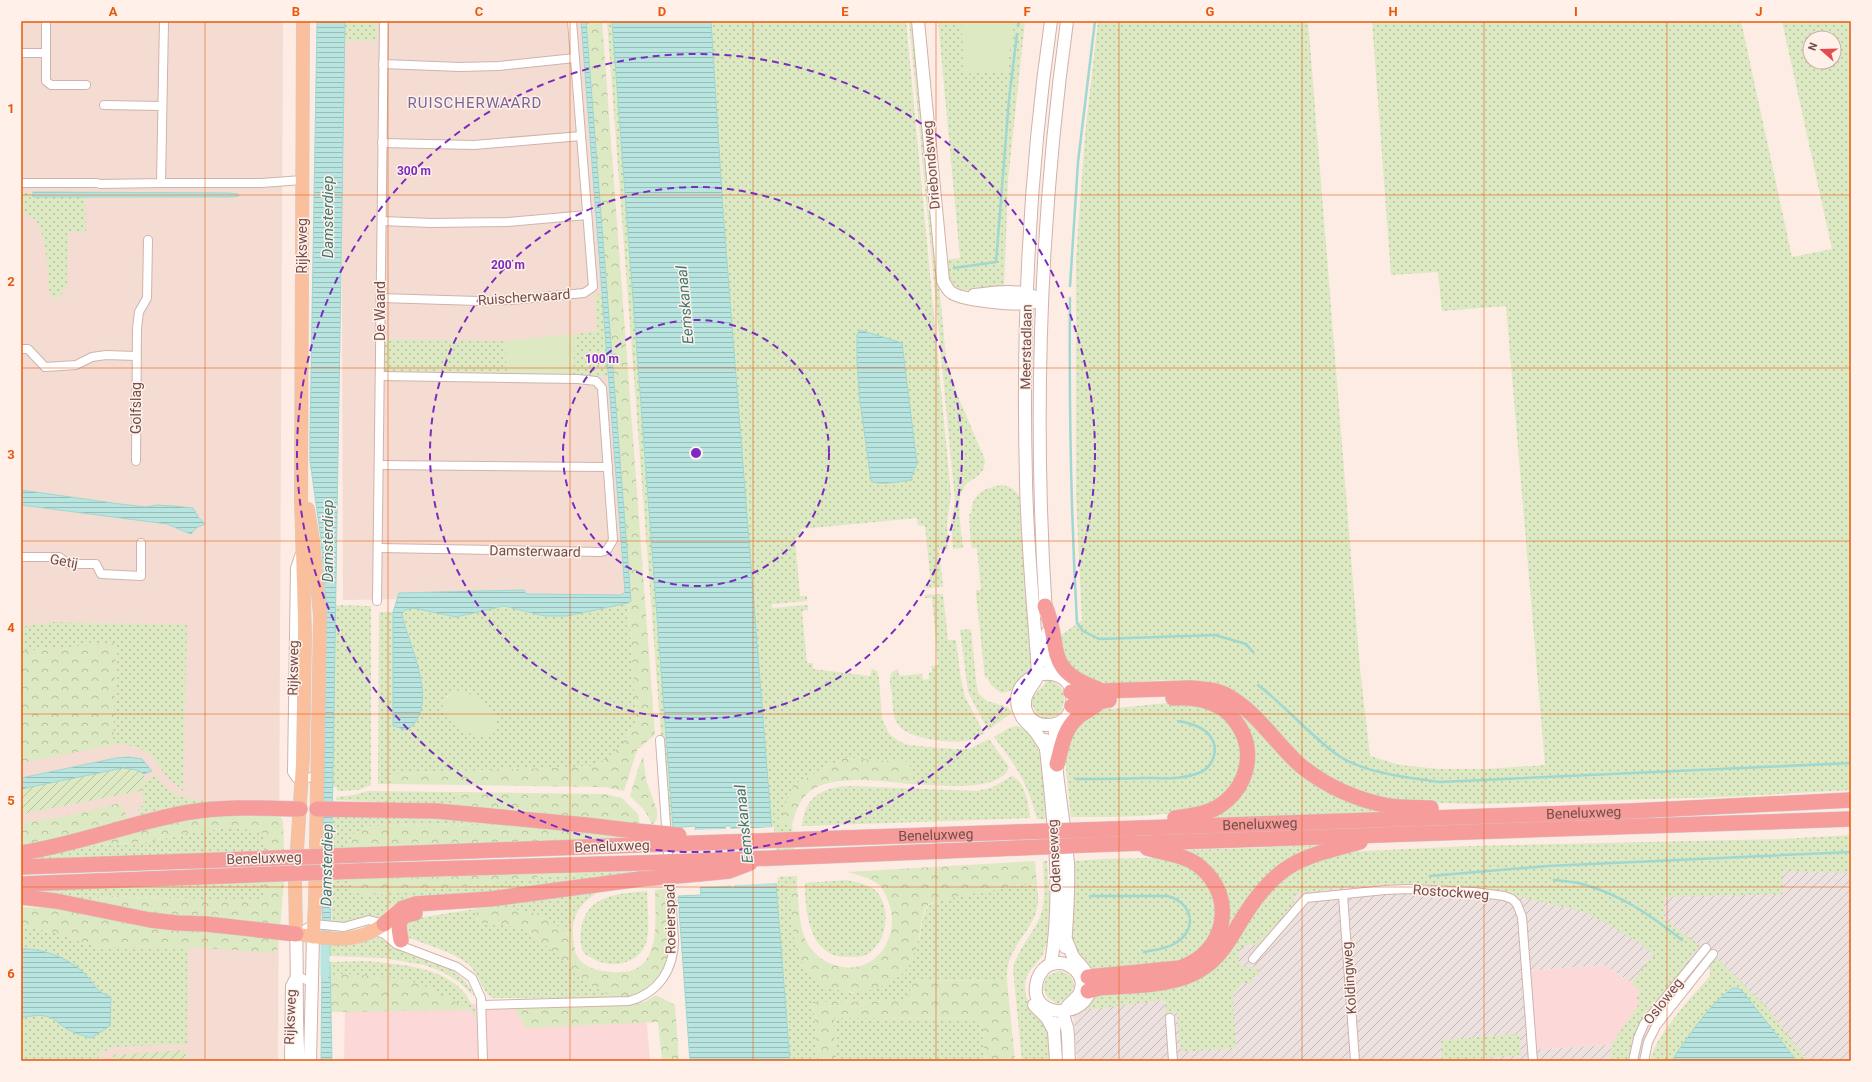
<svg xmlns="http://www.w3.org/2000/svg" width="1872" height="1082" font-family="Roboto,sans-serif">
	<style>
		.residential { fill: #f4dcd2 }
		.commercial { fill: #fcd9d8 }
		.industrial { fill: url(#industrial-furrows) }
		.grass { fill: url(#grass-dots); fill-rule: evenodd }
		.forest { fill: url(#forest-crowns) }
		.park { fill: #dce9c2 }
		.garden { fill: url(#garden-furrows) }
		.water { fill: url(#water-rules); stroke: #9fd7d1; fill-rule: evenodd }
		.pier { fill: #fcece4 }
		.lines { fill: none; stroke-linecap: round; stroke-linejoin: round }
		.stream { stroke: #9fd7d1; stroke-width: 2.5 }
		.canal { stroke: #b8e5e0; stroke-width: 9 }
		.street-casing { stroke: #cfb4ad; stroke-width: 10 }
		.secondary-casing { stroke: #d2b2ab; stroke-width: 14 }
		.primary-casing { stroke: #d5cac9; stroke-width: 14 }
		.highway-casing { stroke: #d5cac9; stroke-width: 16 }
		.street { stroke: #fff; stroke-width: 8 }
		.secondary { stroke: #fff; stroke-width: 12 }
		.primary { stroke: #fac09d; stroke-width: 13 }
		.highway { stroke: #f69c9b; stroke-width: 15 }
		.highway-bridge-casing { stroke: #d5cac9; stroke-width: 16; stroke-linecap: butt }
		.highway-bridge { stroke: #f69c9b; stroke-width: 15 }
		.grid { fill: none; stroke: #e8590c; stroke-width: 1; stroke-opacity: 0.55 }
		.ring { fill: none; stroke: #7b2cbf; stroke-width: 2; stroke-dasharray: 7 5 }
		.labels { text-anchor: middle; stroke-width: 3; stroke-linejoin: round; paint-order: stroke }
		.street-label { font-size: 14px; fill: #744e4a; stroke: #fff1ea }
		.neighbourhood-label { font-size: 15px; letter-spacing: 1px; fill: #7a6598; stroke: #fff1ea }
		.water-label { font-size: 15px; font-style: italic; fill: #3d7974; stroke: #fff1ea }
		.centre { fill: #7b2cbf; stroke: #fff1ea; stroke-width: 2 }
		.ring-label { font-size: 12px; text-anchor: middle; font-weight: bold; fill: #7b2cbf; stroke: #fff1ea; stroke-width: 3; stroke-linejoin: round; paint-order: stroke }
		.neatline { fill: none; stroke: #e8590c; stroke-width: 1.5 }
		.grid-label { font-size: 13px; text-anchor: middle; font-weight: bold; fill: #e8590c }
	</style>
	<defs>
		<pattern id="industrial-furrows" width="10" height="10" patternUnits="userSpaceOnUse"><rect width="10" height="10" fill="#ece1de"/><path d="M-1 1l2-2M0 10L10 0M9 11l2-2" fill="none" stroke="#c4b9b6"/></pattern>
		<pattern id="grass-dots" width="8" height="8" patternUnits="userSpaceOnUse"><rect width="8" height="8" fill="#dce9c2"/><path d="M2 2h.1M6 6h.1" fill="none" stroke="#b7bfa0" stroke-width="1.8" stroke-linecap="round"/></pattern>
		<pattern id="forest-crowns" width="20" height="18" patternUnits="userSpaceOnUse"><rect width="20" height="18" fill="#dce9c2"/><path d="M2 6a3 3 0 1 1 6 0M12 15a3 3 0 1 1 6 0" fill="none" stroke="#b7bfa0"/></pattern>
		<pattern id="garden-furrows" width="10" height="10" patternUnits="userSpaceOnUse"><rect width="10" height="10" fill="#dce9c2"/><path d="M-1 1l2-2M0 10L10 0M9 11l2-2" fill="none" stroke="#b7bfa0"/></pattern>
		<pattern id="water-rules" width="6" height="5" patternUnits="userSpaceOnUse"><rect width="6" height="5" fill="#b8e5e0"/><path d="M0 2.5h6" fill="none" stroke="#9abcb8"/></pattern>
	</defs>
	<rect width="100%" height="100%" fill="#fcece4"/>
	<g class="residential">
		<path d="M21 21H283L278 1061H21V931L184 937 186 826 21 842Z"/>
		<path d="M341 21H594L634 595 343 600Z"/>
	</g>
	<g class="commercial">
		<path d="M1604 965 1670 1007 1644 1052 1621 1044 1531 1050 1524 971Z"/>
		<path d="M645 1002 650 1061H344L345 1006Z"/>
	</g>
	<path class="industrial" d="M1851 863V1061H1801L1753 1002 1702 964 1670 1007 1604 965 1524 971 1531 1050 1621 1044 1644 1052 1643 1061H1077L1073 1011 1311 865Z"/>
	<g class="grass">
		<rect x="345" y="21" width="32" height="20"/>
		<path d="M607 21H612L673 828H668Z"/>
		<path d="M711 21H906L951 496 947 521 948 549 939 550 943 587 924 588V585L931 584 925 526 918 525 917 518 801 529V536L795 538 800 596H807V601L772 604V608L808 605V610L802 611 807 663H813V669L870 676 872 669 877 671 879 678 882 718 889 734 897 740 908 745 953 749H969L989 739 1009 767C1002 793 933 785 912 784L909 762 844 758 795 784 780 824H792L795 858 774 860 723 211Z"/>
		<path d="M909 21H914L946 358 957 394 985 460C984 480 970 476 963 489 955 502 962 532 963 548L953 549 951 523 955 501Z"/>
		<path d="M938 21H1025L1008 180 1004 289C988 289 953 298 948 276 946 271 947 265 946 260L960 258Z"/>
		<path d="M1098 21H1308L1360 669 1370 756 1400 765 1439 769H1486L1545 765 1506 306 1442 311 1438 272 1391 275 1372 21H1741L1792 257 1832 249 1782 21H1851V790L1724 797 1478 804 1406 802 1374 797 1343 786 1315 769 1261 718 1186 682 1162 680 1110 684 1090 679 1070 668 1056 639 1082 620 1076 495V259L1085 135ZM1810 38H1834V62H1810Z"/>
		<path d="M21 193H33V197L85 196 86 233 68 231 67 289H62L61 297H50C48 280 47 232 35 220 32 216 26 214 21 213Z"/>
		<path d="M605 293 612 376H573L575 334 597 331 595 295Z"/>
		<path d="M383 339 505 341 507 375 383 374Z"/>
		<path d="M1003 485C1012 487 1018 492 1021 500L1031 663C1030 678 1015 692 1001 693L990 684 987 677 985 678 976 594V590H981L977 548H972L971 545 969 514H971C971 500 979 489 994 487L995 486Z"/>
		<path d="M943 594 948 640H956L961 680 965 697 984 733C978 737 972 740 965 741 949 743 911 739 900 727 892 719 893 706 892 695 891 688 888 678 892 672L898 669 899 676 922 674 923 680 929 679V673L932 672 931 666 938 665 932 598H925V595Z"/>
		<path d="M628 603 637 725 627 736 613 755 595 766 390 774 391 784H378L379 612H393V726L421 707 422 681 402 614 405 610 413 608 456 617 504 606 544 616H567ZM454 693 482 700 495 715 443 703 447 696Z"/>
		<path d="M335 605 371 606V785L358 790 337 791V787H333Z"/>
		<path d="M52 622 187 625 183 791 166 776 152 756 143 750 125 744 113 745 116 643 21 651V627Z"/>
		<path d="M971 629 976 680 978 693 987 701 1007 707 1013 712 988 730 968 692 960 630Z"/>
		<path d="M1046 680C1079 683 1063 733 1036 714L1031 702C1033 690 1044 690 1046 680Z"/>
		<path d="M1159 693 1240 711 1286 757 1406 812 1205 819 1247 782 1236 715Z"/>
		<path d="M1177 702C1184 702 1192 701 1198 703 1209 707 1221 714 1229 722 1250 745 1243 786 1215 801 1180 819 1110 817 1071 817L1065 760 1069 733 1098 710Z"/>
		<path d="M1017 726C1047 733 1044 794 1046 819H1037C1028 783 1016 766 994 737L1009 728Z"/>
		<path d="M155 775C176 804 196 799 228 802L141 819 138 808 144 805C141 788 138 783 155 775Z"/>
		<path d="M1012 776C1025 781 1029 806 1030 818L802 826C804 797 823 787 849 786L977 791 993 787Z"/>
		<path d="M368 791 454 792 457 805 336 800V797L354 795Z"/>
		<path d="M333 813 531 823 366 826 350 840 349 849H332Z"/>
		<path d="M221 829H245L263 833 264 852 21 861 70 847 147 842 195 832Z"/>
		<path d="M1851 835V873L1782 871 1783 894 1664 897V919L1700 945 1644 1020 1631 1061H1612L1611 1045 1641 1001 1636 998 1640 991 1632 983 1651 957 1656 956 1644 948 1640 942 1636 941 1606 923 1581 911 1478 887 1388 884 1341 887 1294 894V903L1258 946C1250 943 1242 944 1238 953L1239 962 1242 966 1258 968 1259 975 1253 976V982L1242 983 1233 994 1236 1048 1181 1052 1177 1012 1166 1013 1165 1000 1078 1011 1094 994 1183 982 1268 891 1294 869 1344 852 1472 846 1782 839Z"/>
		<path d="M1324 845 1309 852 1219 944 1218 884 1167 851Z"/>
		<path d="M1150 858 1175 861 1191 868 1208 885 1215 903 1216 922 1204 947 1178 964 1096 971C1083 966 1077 957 1073 944L1074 861 1103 859Z"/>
		<path d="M1043 861H1047C1049 887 1053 923 1045 949 1041 963 1025 969 1025 986 1024 1005 1040 1012 1047 1028 1052 1036 1050 1051 1051 1061H1022L1013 969C1017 950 1031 937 1039 919 1047 901 1043 880 1043 861Z"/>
		<path d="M632 871V873L480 893 410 897 390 907 380 918C360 909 350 930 332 921V880L349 879 354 892 367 895 467 886 548 876Z"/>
		<path d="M797 876V884H789L799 955 811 976 841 990 852 993 906 970 920 937 923 916 928 906 939 900 1014 886 1037 884C1037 890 1039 897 1038 903 1035 932 1004 947 1007 981L915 980 906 1001 813 1002 818 1061H790L775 877Z"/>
		<path d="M846 880C855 882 868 884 875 890 892 907 888 940 869 953 862 958 854 957 846 957 809 957 805 910 805 883Z"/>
		<path d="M263 882C265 890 266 895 260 901L113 896 79 901 21 891Z"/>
		<path d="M603 889C580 903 569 916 574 943L567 933 491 909 476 908 478 923H496L526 930 615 998H492C483 993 477 970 467 963 450 951 428 945 409 938L407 936 404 925 411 919Z"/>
		<path d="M647 891C647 905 651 933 645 946 636 965 609 969 592 958 590 957 586 955 584 953 580 947 580 937 581 930 586 894 618 894 647 891Z"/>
		<path d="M21 927 49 931 102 948 188 947 187 1044 111 1047 100 1054 97 1061H21V1018C30 1016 40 1014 49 1017 56 1019 59 1024 64 1027 72 1033 82 1035 91 1038L103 1029 111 998 101 994 83 972 71 963 31 949H21Z"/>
		<path d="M372 937C384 938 389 945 400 950 427 961 461 965 474 995V996L459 982 443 972 424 965 384 958 330 956 331 943Z"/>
		<path d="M1715 956 1766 1006 1808 1061H1797L1761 1016 1733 988C1718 997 1680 1044 1674 1061H1650C1656 1034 1692 997 1710 976V964Z"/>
		<path d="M365 961C396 964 433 965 459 987 466 993 470 1002 475 1010L476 1014 473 1017 472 1010 449 1000 436 992 351 974 331 975 330 962Z"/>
		<path d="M1059 971C1068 972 1074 977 1074 986L1070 995 1058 1004 1048 998 1043 988 1047 976Z"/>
		<path d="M833 1018 981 1019 985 1061H836Z"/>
		<path d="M1519 1034 1521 1055 1443 1061 1441 1040Z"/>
	</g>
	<g class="forest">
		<path d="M585 21H602L655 735 637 750 624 791 605 787 391 784 390 774 595 766 613 754 627 736 637 725Z"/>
		<path d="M116 643 113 745 21 763V651Z"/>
		<path d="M643 756 646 780 657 810V819L651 826C650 813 639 805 630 796L639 766Z"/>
		<path d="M844 758 909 762 912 784C882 782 834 773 809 792 799 800 796 812 792 824H780L787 798 795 784Z"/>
		<path d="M454 792 604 794 622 798 638 814 640 825 535 812 457 805Z"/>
		<path d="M116 804H122L127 817 126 823 21 847V823L66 816Z"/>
		<path d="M210 813 280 815 283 822 284 851 264 852 263 833 245 829H221L195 832 147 842 70 847Z"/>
		<path d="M531 823 631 838 349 849 352 835 366 826Z"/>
		<path d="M1035 861 1037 884 1014 886 939 900C936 901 931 903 928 905 920 913 922 927 919 937 917 947 912 963 905 971 895 983 877 989 862 992 853 993 847 991 838 990 790 982 792 922 789 884H797C799 903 798 928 809 946 814 954 821 959 829 963 868 980 900 945 890 906 887 899 885 890 879 885 871 878 857 875 848 872Z"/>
		<path d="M632 871 548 876 467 886 367 895 354 892 349 879Z"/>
		<path d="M284 881 280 928 160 918 79 901 113 896 259 901C266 895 265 890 263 882Z"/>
		<path d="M665 889 668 956 663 970 653 988 627 998H615L590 985 536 937 526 930 496 923H478L476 908C496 910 521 907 540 915 551 920 567 931 573 942 575 947 575 954 579 959 587 969 600 971 612 972 663 977 655 923 655 890Z"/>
		<path d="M21 907 89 910 278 939 277 953 188 947 102 948 49 931 21 927Z"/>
		<path d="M351 974C370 976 391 977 410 981 432 987 451 1001 472 1010L330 1012 331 975Z"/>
		<path d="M915 980 1007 981 1015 1061H985L981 1019 834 1018 836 1061H818L813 1002 905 1001Z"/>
		<path d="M656 995 675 1005 679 1061H662L658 1022 526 1028 512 1005H630L643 1003Z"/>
	</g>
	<g class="park">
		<path d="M961 21H1014L1007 71 965 74Z"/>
		<path d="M575 334 573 376 507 375 505 341Z"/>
		<path d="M461 692C465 693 470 694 473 695 484 700 504 718 493 731 482 743 457 730 449 720 445 715 444 709 443 703 448 695 452 693 461 692Z"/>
	</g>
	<g class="garden">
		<path d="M123 768 137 770 144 774C145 780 142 784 141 791L21 814V789Z"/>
		<path d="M186 1050V1061H113V1055Z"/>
	</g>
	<g class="water">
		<path d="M317 21H345L330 956H322L326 600 321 539 310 461V435Z"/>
		<path d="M581 21H586L631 601 628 603 567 616H544L504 606 456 617 413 608 405 610 402 614C408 645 442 706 407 730L393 726V612L399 593 524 590 526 594 621 595 625 592Z"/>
		<path d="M612 21H711L723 211 790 1061H690L678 896 701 895 695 826 673 828ZM725 826H731L735 887H730Z"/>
		<path d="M33 192 228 193 238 194 239 196 231 197H33Z"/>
		<path d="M860 330 902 343 917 464 912 475V480C900 481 882 486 871 481L860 401 857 362V335Z"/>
		<path d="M21 490 120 504 146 507 156 505 174 506 193 508 199 518 205 524 196 528 191 534 167 524 21 505Z"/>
		<path d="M128 757 142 759 152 771 144 774 137 770 123 768 21 789V778L116 758Z"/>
		<path d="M21 949C42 948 69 958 84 973 94 983 96 992 111 997L110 1026 91 1038C82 1035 72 1033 64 1027 59 1024 56 1019 49 1017 40 1014 30 1016 21 1018Z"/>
		<path d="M322 962H330L332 1061H321Z"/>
		<path d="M1733 988H1738L1743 992 1797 1061H1674L1676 1054C1691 1033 1711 1002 1733 988Z"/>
	</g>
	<path class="pier" d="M774 827 778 883 698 887 694 830 727 829 732 885H733L729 829Z"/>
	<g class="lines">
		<g class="stream">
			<path d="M1018 26 1019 21"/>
			<path d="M954 268 996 262 1009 99 1017 34"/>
			<path d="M1070 286 1078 162 1095 21"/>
			<path d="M1070 298C1069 407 1071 515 1077 623L1083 631 1099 639 1215 635 1246 644 1253 652"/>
			<path d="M1258 685C1287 707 1310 736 1339 756 1364 773 1410 778 1440 782L1851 763"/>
			<path d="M1076 779C1099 779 1121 779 1144 778 1163 778 1183 780 1201 772 1212 767 1218 752 1213 741 1207 727 1191 723 1178 721"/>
			<path d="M1430 876 1548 866 1851 852"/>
			<path d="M1554 880C1563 881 1573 881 1582 884 1620 894 1652 916 1682 940"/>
			<path d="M1090 896H1167C1193 902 1199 930 1174 944 1165 949 1154 950 1144 952"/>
		</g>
		<path class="canal" d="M325 974V944"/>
		<defs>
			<g id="street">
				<path d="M46 21V81L51 85H86"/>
				<path d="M21 53H46"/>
				<path d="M383 64 460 67 499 66 575 58"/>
				<path d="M104 105 162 106"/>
				<path d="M382 143 474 145 581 136"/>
				<path d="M21 183H97"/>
				<path d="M161 183H262L302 180"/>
				<path d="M100 184 161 183 164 21"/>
				<path d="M382 221 431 223 507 222 587 215"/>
				<path d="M380 298 478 301 511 300 584 293 593 287 572 21"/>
				<path d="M21 349H28L45 367 76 365 92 357 106 355 136 356"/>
				<path d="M136 461 137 328 139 312 147 298 148 240"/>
				<path d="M379 465 608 467"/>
				<path d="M378 548 601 552 607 550 613 540 602 388 596 381 578 379 380 376"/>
				<path d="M302 554 299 556 295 568 292 772 296 778 302 779 317 776"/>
				<path d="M21 557H59L69 564H96L101 574 141 576V543"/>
				<path d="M377 601 384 21"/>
				<path d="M1343 895 1355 1061"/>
				<path d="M375 931 384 934 396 944 457 967 472 978 481 998 483 1061"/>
				<path d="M296 934 314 924 344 927 369 920 384 924 400 939"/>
				<path d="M1253 959 1306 898 1385 890 1410 889 1474 892 1504 896 1512 899 1517 904 1522 917 1533 1061"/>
				<path d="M482 1005 629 1001C659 993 674 969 674 939L660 740"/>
				<path d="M1170 1018 1173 1061"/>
				<path d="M289 1061 290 986 293 980 297 976 311 982"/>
				<path d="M1633 1061 1638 1038 1644 1024 1706 948"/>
				<path d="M1644 1061 1648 1042 1656 1026 1713 954"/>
			</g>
			<g id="secondary">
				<path d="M918 21 943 281C946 286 948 291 952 293 965 301 1021 306 1035 302"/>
				<path d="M974 295C993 293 1016 289 1033 296"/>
				<path d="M1046 614C1033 416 1040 218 1067 21"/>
				<path d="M1047 633 1049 664 1052 673"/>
				<path d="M1055 725C1053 771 1065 818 1068 865 1069 892 1067 920 1065 947"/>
				<path d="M1045 740C1053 814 1063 891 1051 964"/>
				<path d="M1046 748C1042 742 1038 734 1032 728 1029 724 1024 721 1022 717 997 670 1079 655 1072 704 1068 734 1022 731 1025 701 1026 689 1036 684 1038 674 1034 610 1027 545 1026 480 1022 327 1029 173 1051 21"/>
				<path d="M296 934C298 977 295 1019 299 1061"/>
				<path d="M1066 940C1069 945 1070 951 1073 956 1077 963 1085 968 1088 976 1103 1018 1025 1025 1037 981 1039 973 1045 966 1052 964 1069 959 1087 975 1080 992 1077 1001 1066 1003 1064 1013 1063 1019 1066 1022 1067 1028 1069 1038 1068 1050 1069 1061"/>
				<path d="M1034 1005 1047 1018 1054 1031"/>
				<path d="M1055 1023 1054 1031 1056 1061"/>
				<path d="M310 1061 313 937"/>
			</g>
			<g id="primary">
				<path d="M303 21 301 499 305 635 303 757 295 881 296 934C327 939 357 945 384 924"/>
				<path d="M308 509 313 540 320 616 315 905 313 937"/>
			</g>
			<g id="highway">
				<path d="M1045 606C1063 648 1042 669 1098 689"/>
				<path d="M1071 692 1191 688C1202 689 1214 689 1224 694 1256 710 1275 743 1301 766 1326 786 1357 800 1389 806 1402 808 1417 807 1431 808"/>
				<path d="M1173 698C1189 697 1206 699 1220 707 1226 710 1232 716 1236 722 1258 751 1247 790 1216 808 1204 815 1189 816 1175 818"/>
				<path d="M1072 706 1109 700"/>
				<path d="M1057 764C1062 747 1063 731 1077 718 1083 712 1092 709 1098 703"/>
				<path d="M317 809 437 811 586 825 636 831"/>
				<path id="s1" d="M1083 830 1631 811 1851 800"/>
				<path id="s2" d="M697 843 1017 832"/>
				<path d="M1085 845 1851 819"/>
				<path d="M21 853C79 844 133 822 190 812 226 806 264 808 300 809"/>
				<path d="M360 855 637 845"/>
				<path d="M698 861 1019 848"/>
				<path d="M21 867 274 858"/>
				<path d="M360 871 639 863"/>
				<path d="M699 874 729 871 750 863"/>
				<path d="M21 884 275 874"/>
				<path d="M21 897 56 901 150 920 177 923 206 924 296 934"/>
				<path d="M384 924 403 908 415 904 490 899 640 879"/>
				<path d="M401 940C398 924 396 916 415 913"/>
				<path d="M1088 977 1180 968C1226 953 1238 897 1199 866 1185 855 1164 853 1147 848"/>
				<path d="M1088 991 1099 988C1131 985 1176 987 1203 968 1222 956 1232 935 1244 916 1278 862 1302 857 1360 842"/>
			</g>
		</defs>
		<use href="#street" class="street-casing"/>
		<use href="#secondary" class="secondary-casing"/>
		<use href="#primary" class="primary-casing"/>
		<use href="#highway" class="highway-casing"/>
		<use href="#street" class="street"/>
		<use href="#secondary" class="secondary"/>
		<use href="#primary" class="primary"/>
		<use href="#highway" class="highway"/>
		<defs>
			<g id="highway-bridge">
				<path d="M636 831 679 835"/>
				<path d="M1017 832 1083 830"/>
				<path d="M637 845 697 843"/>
				<path d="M1019 848 1085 845"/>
				<path d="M274 858 360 855"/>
				<path d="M639 863 698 861"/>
				<path d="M275 874 360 871"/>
				<path d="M640 879 699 874"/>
			</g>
		</defs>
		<use href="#highway-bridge" class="highway-bridge-casing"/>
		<use href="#highway-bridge" class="highway-bridge"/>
	</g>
	<path class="grid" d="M205 21V1061M388 21V1061M570 21V1061M753 21V1061M936 21V1061M1119 21V1061M1302 21V1061M1484 21V1061M1667 21V1061M21 195H1851M21 368H1851M21 541H1851M21 714H1851M21 887H1851"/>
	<g class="ring">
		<circle cx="696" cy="453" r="133"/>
		<circle cx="696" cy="453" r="266"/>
		<circle cx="696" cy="453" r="399"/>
	</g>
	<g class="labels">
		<g class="street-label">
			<text transform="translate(931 165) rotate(-95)" y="5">Driebondsweg</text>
			<text transform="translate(302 246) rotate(-90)" y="5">Rijksweg</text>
			<text transform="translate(524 297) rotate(-4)" y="5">Ruischerwaard</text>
			<text transform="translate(380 311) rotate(-90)" y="5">De Waard</text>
			<text transform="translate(1026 347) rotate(-89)" y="5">Meerstadlaan</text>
			<text transform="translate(136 408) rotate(-90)" y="5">Golfslag</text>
			<text transform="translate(535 551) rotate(1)" y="5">Damsterwaard</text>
			<text transform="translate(64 561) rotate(10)" y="5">Getij</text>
			<text transform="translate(293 668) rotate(-89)" y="5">Rijksweg</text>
			<text dy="5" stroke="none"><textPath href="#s1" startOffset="501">Beneluxweg</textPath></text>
			<text dy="5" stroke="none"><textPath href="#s1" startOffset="177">Beneluxweg</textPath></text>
			<text dy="5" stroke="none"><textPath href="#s2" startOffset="239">Beneluxweg</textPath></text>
			<text transform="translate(612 846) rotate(-2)" y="5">Beneluxweg</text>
			<text transform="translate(1054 856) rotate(-93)" y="5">Odenseweg</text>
			<text transform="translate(264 858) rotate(-2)" y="5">Beneluxweg</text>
			<text transform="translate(1451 892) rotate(4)" y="5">Rostockweg</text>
			<text transform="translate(670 919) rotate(-91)" y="5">Roeierspad</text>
			<text transform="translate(1349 978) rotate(-94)" y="5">Koldingweg</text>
			<text transform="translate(1663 1001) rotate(-52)" y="5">Osloweg</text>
			<text transform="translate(290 1017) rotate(-88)" y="5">Rijksweg</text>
		</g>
		<g class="neighbourhood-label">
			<text x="475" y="108">RUISCHERWAARD</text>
		</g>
		<g class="water-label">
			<text transform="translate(328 217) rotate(-90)" y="5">Damsterdiep</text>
			<text transform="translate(685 305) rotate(-95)" y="5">Eemskanaal</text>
			<text transform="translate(328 541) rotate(-90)" y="5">Damsterdiep</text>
			<text transform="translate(744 824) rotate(-96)" y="5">Eemskanaal</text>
			<text transform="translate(327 865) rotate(-89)" y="5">Damsterdiep</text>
		</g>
	</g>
	<circle cx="696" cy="453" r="6" class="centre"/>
	<g class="ring-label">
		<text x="414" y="175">300 m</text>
		<text x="508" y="269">200 m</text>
		<text x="602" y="363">100 m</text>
	</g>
	<rect width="1872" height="1082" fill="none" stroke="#fff1ea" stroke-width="44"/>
	<g transform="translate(1822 50) rotate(290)"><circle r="19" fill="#fff1ea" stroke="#c7b0aa"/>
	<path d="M0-3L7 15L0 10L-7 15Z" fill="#e54a4f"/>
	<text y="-6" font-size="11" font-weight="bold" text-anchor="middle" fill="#744e4a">N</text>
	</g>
	<rect x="22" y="22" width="1828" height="1038" class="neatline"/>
	<g class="grid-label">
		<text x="113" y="16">A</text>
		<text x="296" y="16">B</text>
		<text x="479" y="16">C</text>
		<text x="662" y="16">D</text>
		<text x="845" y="16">E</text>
		<text x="1027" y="16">F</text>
		<text x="1210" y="16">G</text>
		<text x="1393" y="16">H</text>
		<text x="1576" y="16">I</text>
		<text x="1759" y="16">J</text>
		<text x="11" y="113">1</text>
		<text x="11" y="286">2</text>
		<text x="11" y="459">3</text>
		<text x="11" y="632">4</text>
		<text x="11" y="805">5</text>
		<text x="11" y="978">6</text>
	</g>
</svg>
